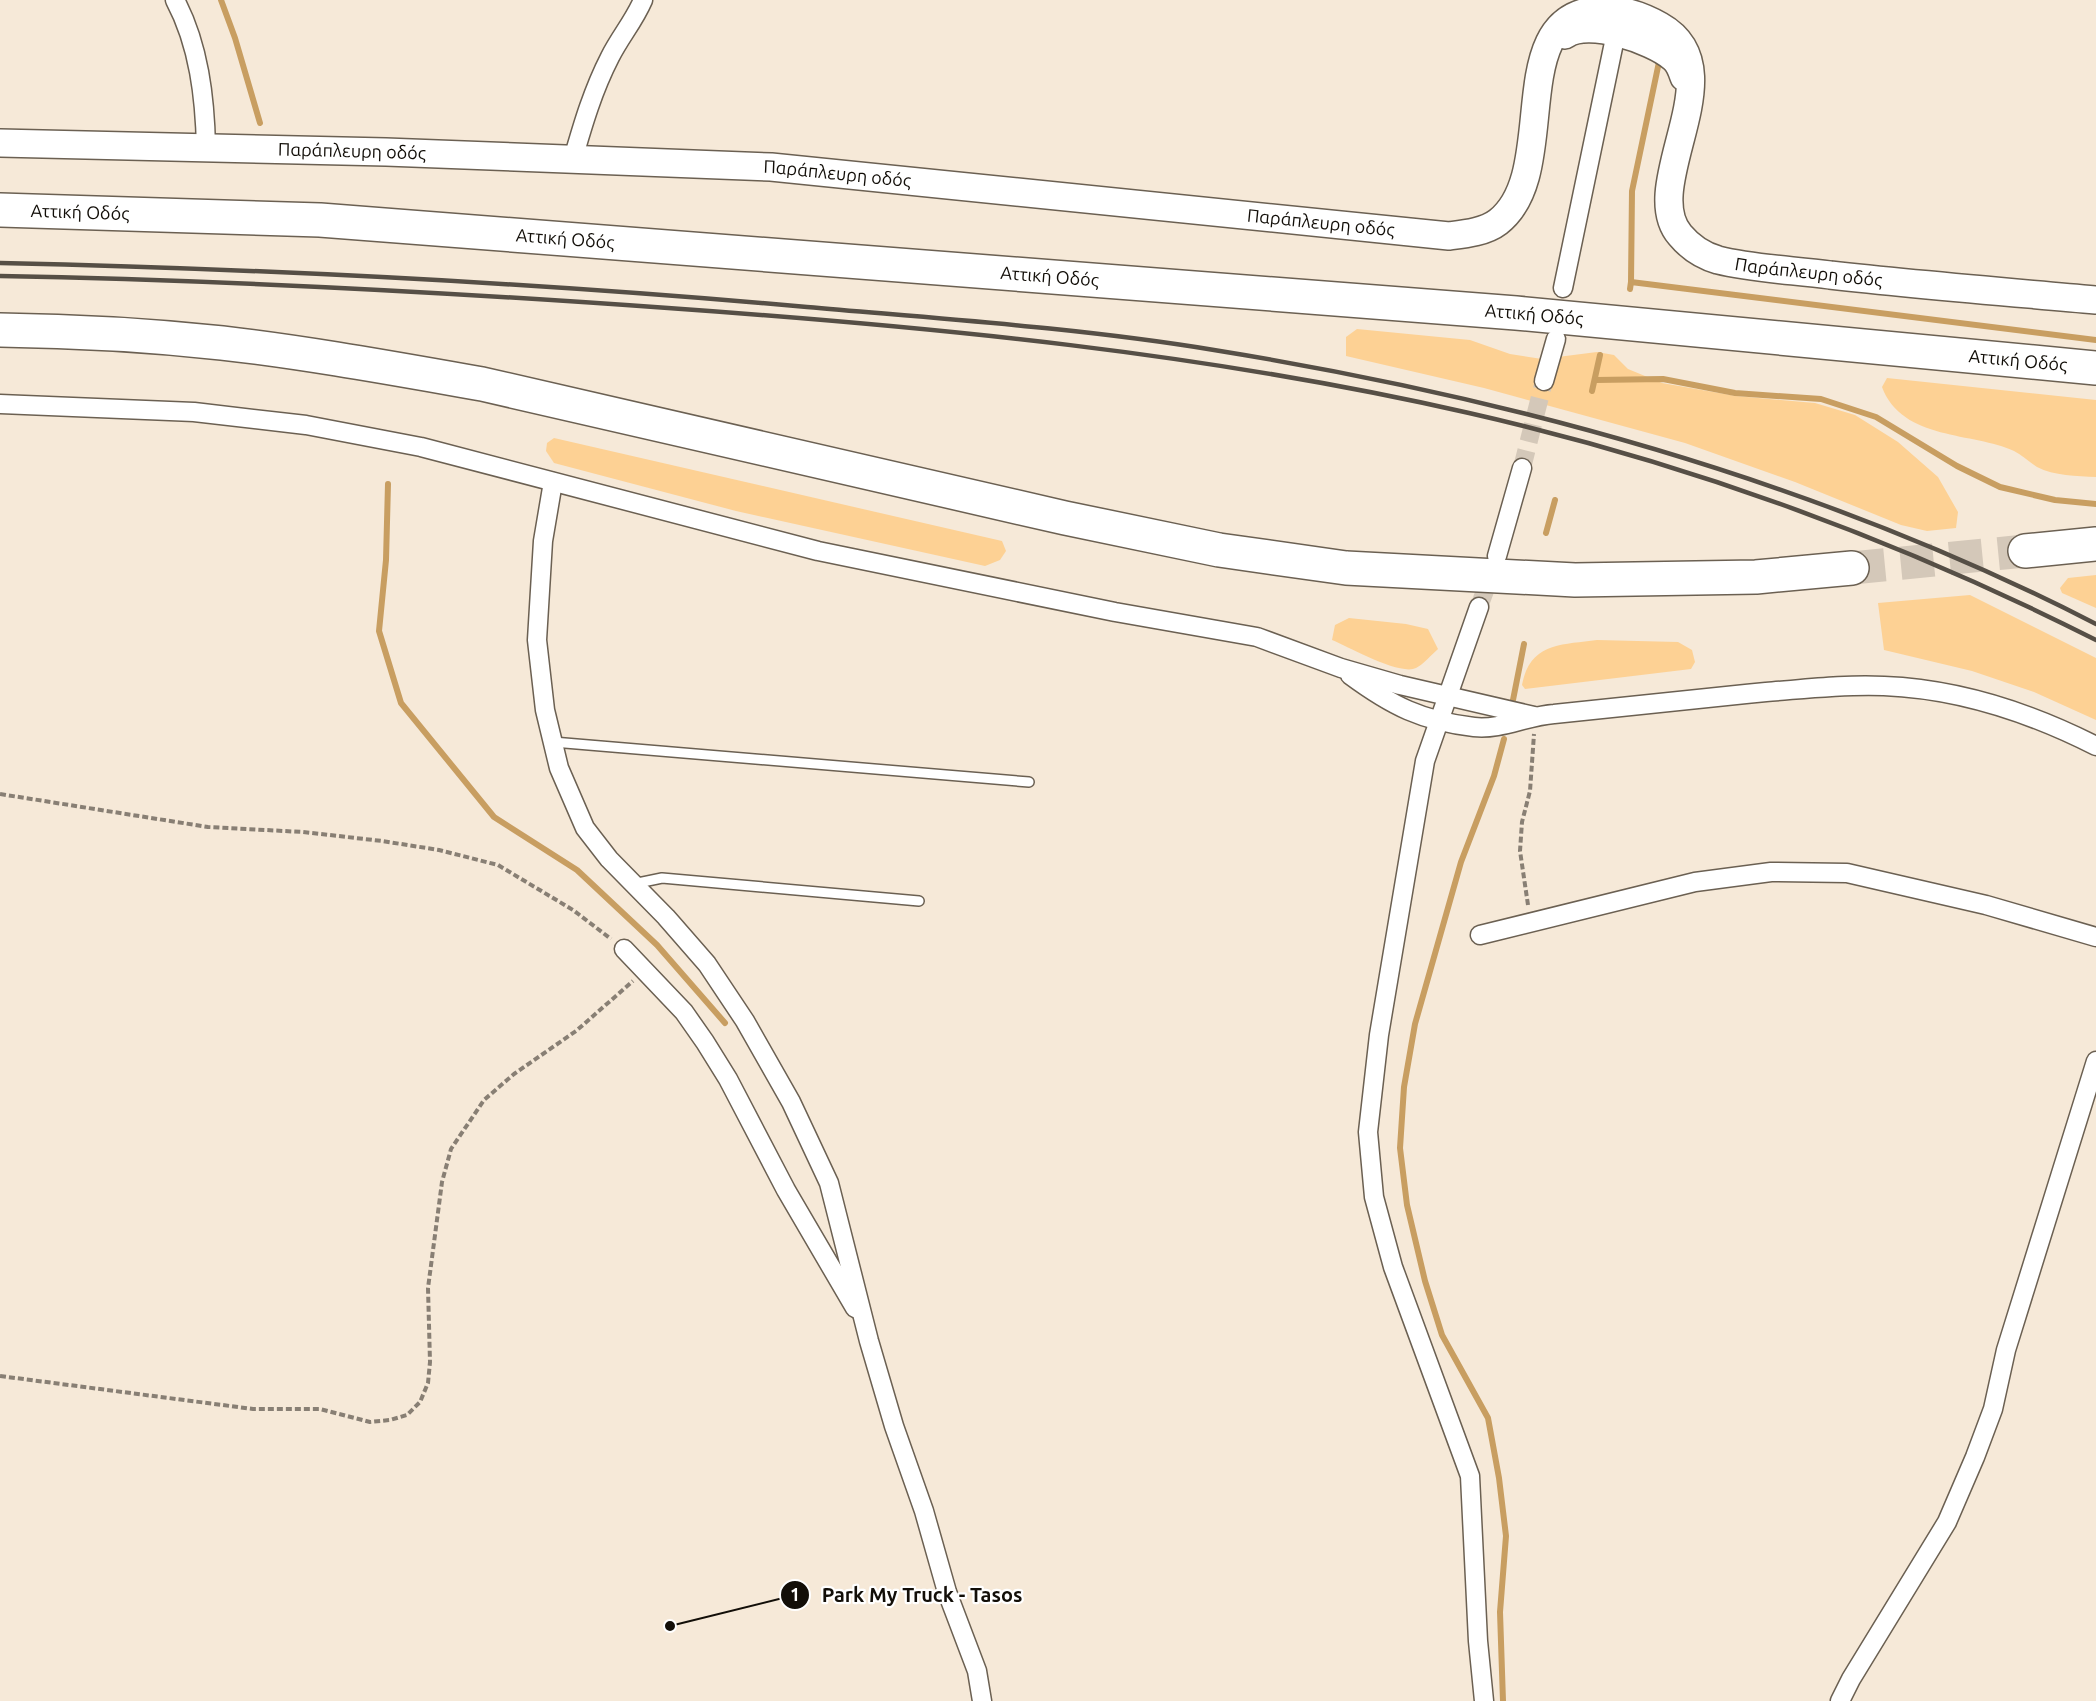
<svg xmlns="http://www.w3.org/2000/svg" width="2096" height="1701" font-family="Ubuntu,sans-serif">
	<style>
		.green { fill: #fdd194 }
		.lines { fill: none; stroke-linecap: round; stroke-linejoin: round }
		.stream { stroke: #c89e61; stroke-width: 6 }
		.street-tunnel { stroke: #d4c8b9; stroke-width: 18; stroke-dasharray: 18 9; stroke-linecap: butt }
		.highway-tunnel { stroke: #d4c8b9; stroke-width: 33; stroke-dasharray: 33 16; stroke-linecap: butt }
		.lane-casing { stroke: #6b6052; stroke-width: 12 }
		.street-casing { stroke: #6b6052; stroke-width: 21 }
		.secondary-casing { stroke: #6b6052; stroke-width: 30 }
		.highway-casing { stroke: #6b6052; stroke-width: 36 }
		.path { stroke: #887f74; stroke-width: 4; stroke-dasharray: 6 3; stroke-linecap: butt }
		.lane { stroke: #fff; stroke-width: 9 }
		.street { stroke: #fff; stroke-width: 18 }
		.secondary { stroke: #fff; stroke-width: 27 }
		.highway { stroke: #fff; stroke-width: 33 }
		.rail { stroke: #564f46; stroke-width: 4.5 }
		.labels { text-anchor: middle; stroke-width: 4.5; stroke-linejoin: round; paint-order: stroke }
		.street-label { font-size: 18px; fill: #120e08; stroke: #fff }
		.leader { fill: none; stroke: #120e08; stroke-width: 2 }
		.callout-dot { fill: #120e08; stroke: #fff; stroke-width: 2 }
		.mark-label { font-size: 18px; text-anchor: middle; font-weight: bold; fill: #fff }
		.callout-label { font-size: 20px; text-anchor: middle; font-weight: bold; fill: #120e08; stroke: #fff; stroke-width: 4.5; stroke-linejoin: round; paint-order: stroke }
	</style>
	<rect width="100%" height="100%" fill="#f6e9d8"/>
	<g class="green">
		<path d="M1357 329 1470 340 1510 354 1542 359 1597 352 1614 355 1628 369 1662 383 1736 396 1815 403 1855 415 1898 442 1938 477 1958 512 1956 528 1927 531 1901 525 1795 482 1685 443 1484 388 1346 356V337Z"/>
		<path d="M1887 378 2096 400V477C2077 476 2054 476 2037 467 2029 462 2022 455 2014 451 1974 432 1902 441 1882 387Z"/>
		<path d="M554 438 1002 541 1006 551 1000 560 985 566 736 511 554 463 546 451 547 443Z"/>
		<path d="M2096 575V608L2062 593 2060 588 2068 578Z"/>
		<path d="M1970 595 2096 658V720L2034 692 1972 671 1884 650 1878 603Z"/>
		<path d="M1349 618 1406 624 1428 629 1438 649C1431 655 1424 664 1416 668 1400 676 1349 647 1332 640L1335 625Z"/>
		<path d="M1597 640 1678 642 1692 650 1695 662 1691 669 1525 689 1522 685C1530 642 1562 645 1597 640Z"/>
	</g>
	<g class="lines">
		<g class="stream">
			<path d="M221 0 235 38 260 123"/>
			<path d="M1631 282 1632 191 1659 62"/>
			<path d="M1630 289 1631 282 2096 340"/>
			<path d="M1596 380 1663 379 1735 393 1821 399 1876 417 1957 466 2000 487 2055 500 2096 504"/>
			<path d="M1592 391 1600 355"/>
			<path d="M388 484 386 560 379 631 401 703 494 817 577 870 657 945 725 1023"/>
			<path d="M1546 533 1555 500"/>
			<path d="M1513 700 1524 644"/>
			<path d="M1503 1701 1500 1612 1506 1536 1499 1478 1488 1418 1442 1335 1425 1281 1407 1205 1400 1148 1404 1087 1415 1024 1461 862 1494 776 1504 739"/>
		</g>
		<g class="street-tunnel">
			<path d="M1522 468 1544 381"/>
			<path d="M1479 607 1493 569"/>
		</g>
		<path class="highway-tunnel" d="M1852 568 2025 551"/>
		<defs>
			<g id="lane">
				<path d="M553 742 1029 782"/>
				<path d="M633 884 662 878 919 901"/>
			</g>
			<g id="street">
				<path d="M175 0C199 45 205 98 206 148"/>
				<path d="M573 159C583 124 593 90 610 57 620 37 634 21 643 0"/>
				<path d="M1563 288 1616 33"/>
				<path d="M1544 381 1556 339"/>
				<path d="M0 404 194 412 306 425 421 447 818 551 1115 612 1257 637 1341 668 1400 685 1534 716"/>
				<path d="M553 482 543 541 537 640 545 710 559 768 585 828 609 859 666 917 707 964 745 1021 791 1102 829 1183 869 1341 894 1426 924 1511 947 1592 977 1671 982 1701"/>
				<path d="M1497 556 1522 468"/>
				<path d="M1479 607 1425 761 1379 1035 1368 1132 1374 1197 1393 1267 1470 1476 1478 1641 1484 1701"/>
				<path d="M1350 675C1392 706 1422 721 1474 727 1501 730 1526 716 1554 714 1624 707 1695 699 1766 692 1805 689 1845 684 1884 686 1960 689 2029 712 2096 746"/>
				<path d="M1480 935 1695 882 1771 872 1847 873 1986 905 2096 937"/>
				<path d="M624 949 684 1012 705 1042 728 1079 786 1190 855 1308"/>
				<path d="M1840 1701 1851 1679 1947 1522 1975 1457 1993 1409 2006 1350 2096 1061"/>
			</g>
			<g id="secondary">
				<path d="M1565 35C1588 18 1652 40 1672 57 1678 61 1682 71 1684 77"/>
				<path id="s1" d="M0 143 386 152 771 167 1449 236C1465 234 1485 232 1498 222 1564 171 1499 9 1606 10 1624 10 1644 17 1660 26 1738 70 1637 185 1680 235 1690 247 1704 256 1718 260 1754 269 1793 270 1830 275 1919 285 2007 292 2096 300"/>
			</g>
			<g id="highway">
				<path id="s2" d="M0 210 320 220 1516 313 2096 368"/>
				<path d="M0 330C74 331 148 335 222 343 309 353 396 369 482 384L1065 518 1219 550 1346 568 1575 580 1756 577 1852 568"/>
				<path d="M2025 551 2096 544"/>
			</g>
		</defs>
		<use href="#lane" class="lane-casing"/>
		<use href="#street" class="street-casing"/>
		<use href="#secondary" class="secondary-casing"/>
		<use href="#highway" class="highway-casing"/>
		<g class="path">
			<path d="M0 794 208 827 303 832 382 841 439 850 498 865 573 910 611 939"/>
			<path d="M1528 905 1520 851 1522 822 1530 791 1534 734"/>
			<path d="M0 1376 253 1409H320L370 1422 390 1420 407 1415 420 1402 428 1383 430 1362 428 1288 442 1182 451 1149 484 1100 514 1074 576 1031 633 981"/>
		</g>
		<use href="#lane" class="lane"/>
		<use href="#street" class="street"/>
		<use href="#secondary" class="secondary"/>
		<use href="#highway" class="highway"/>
		<g class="rail">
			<path d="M0 263C269 269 539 283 807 307 943 319 1080 328 1214 350 1517 399 1822 483 2096 624"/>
			<path d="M0 276C223 280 445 292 668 308 936 327 1206 353 1469 413 1685 462 1898 540 2096 640"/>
		</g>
	</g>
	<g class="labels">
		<g class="street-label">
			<text dy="6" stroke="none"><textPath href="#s1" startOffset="352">Παράπλευρη οδός</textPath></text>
			<text dy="6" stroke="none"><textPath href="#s1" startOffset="838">Παράπλευρη οδός</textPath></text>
			<text dy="6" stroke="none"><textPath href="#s2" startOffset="80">Αττική Οδός</textPath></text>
			<text dy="6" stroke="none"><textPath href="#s1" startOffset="1324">Παράπλευρη οδός</textPath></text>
			<text dy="6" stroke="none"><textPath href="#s2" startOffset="566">Αττική Οδός</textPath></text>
			<text dy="6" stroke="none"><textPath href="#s1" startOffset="2184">Παράπλευρη οδός</textPath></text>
			<text dy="6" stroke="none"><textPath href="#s2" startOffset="1052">Αττική Οδός</textPath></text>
			<text dy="6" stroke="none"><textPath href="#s2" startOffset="1538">Αττική Οδός</textPath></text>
			<text dy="6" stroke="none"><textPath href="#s2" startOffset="2024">Αττική Οδός</textPath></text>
		</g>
	</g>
	<path class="leader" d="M670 1626L795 1595"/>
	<g class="callout-dot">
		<circle cx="670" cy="1626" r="6"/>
		<circle cx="795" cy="1595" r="15"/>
	</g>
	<g class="mark-label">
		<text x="795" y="1601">1</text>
	</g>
	<g class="callout-label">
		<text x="922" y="1602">Park My Truck - Tasos</text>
	</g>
</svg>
